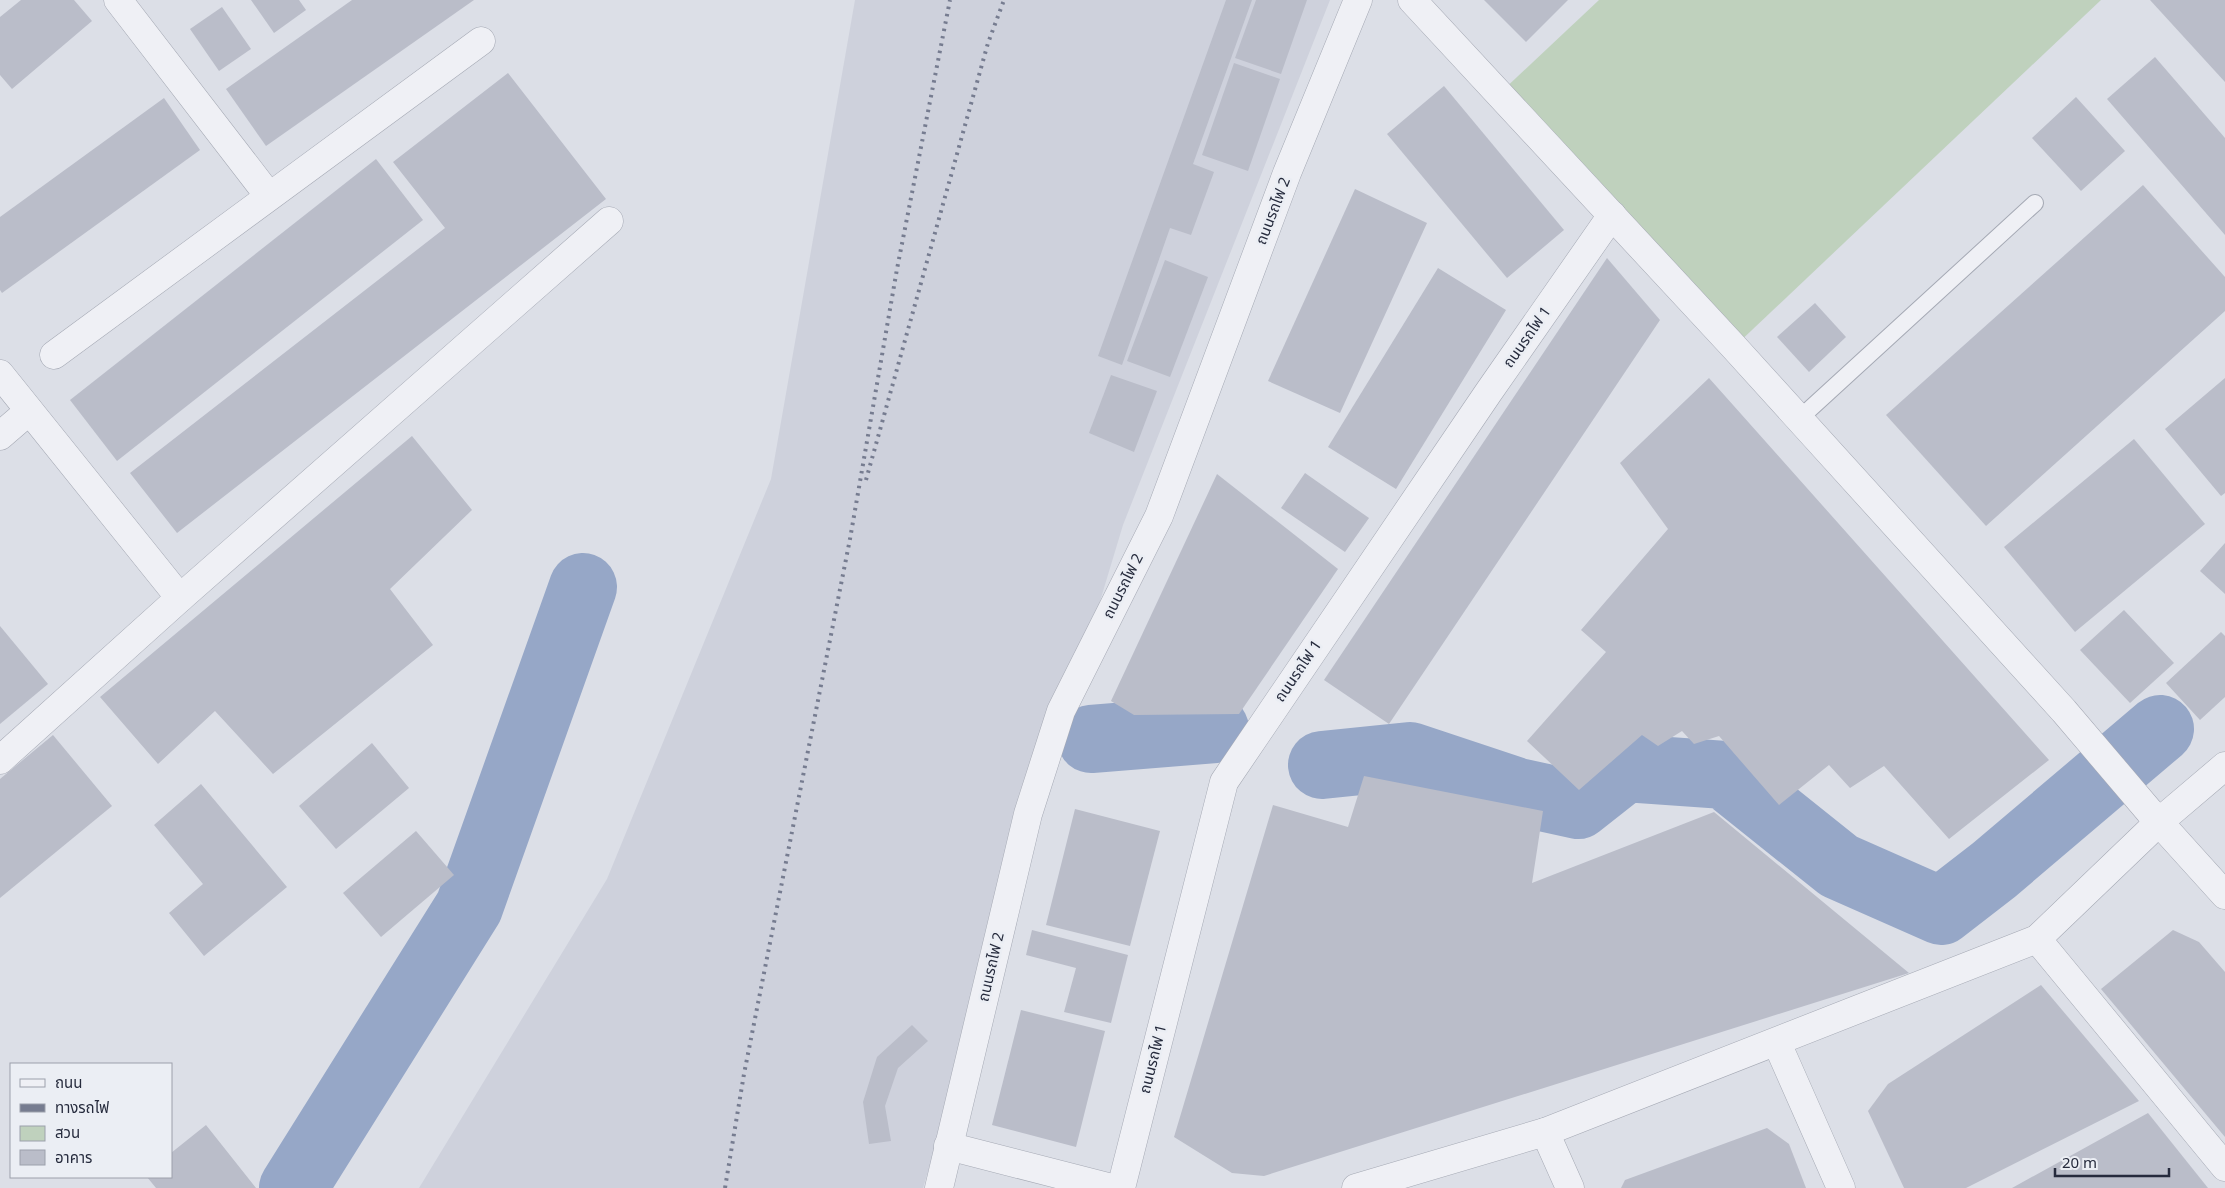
<svg xmlns="http://www.w3.org/2000/svg" width="2225" height="1188" font-family="'Noto Sans','Noto Sans Thai',sans-serif">
	<style>
		.built { fill: #ced1dc }
		.green { fill: #bfd1bd }
		.lines { fill: none; stroke-linecap: round; stroke-linejoin: round }
		.river { stroke: #96a7c7; stroke-width: 68 }
		.building { fill: #babdc9 }
		.service-casing { stroke: #a5a9b4; stroke-width: 18 }
		.minor-casing { stroke: #a5a9b4; stroke-width: 29 }
		.tertiary-casing { stroke: #a5a9b4; stroke-width: 29 }
		.service { stroke: #eff0f5; stroke-width: 16 }
		.minor { stroke: #eff0f5; stroke-width: 28 }
		.tertiary { stroke: #eff0f5; stroke-width: 28 }
		.rail { stroke: #767c90; stroke-width: 4; stroke-dasharray: 2.5 5; stroke-linecap: butt }
		.labels { text-anchor: middle; stroke-width: 5; stroke-linejoin: round; paint-order: stroke }
		.street-label { font-size: 15px; fill: #262b3d; stroke: #ebeef4 }
	</style>
	<rect width="100%" height="100%" fill="#dcdfe7"/>
	<path class="built" d="M855 0H1330L1123 525 923 1188H419L607 879 771 479Z"/>
	<path class="green" d="M1599 0H2101L1734 347 1499 94Z"/>
	<g class="lines">
		<g class="river">
			<path d="M1091 739 1215 729"/>
			<path d="M1322 765 1410 756 1518 792 1578 805 1625 768 1725 775 1839 866 1941 911 1994 870 2160 729"/>
			<path d="M293 1188 469 907 583 587"/>
		</g>
	</g>
	<g class="building">
		<path d="M21 0H74L92 21 12 89 0 75V17Z"/>
		<path d="M251 0H299L306 10 274 33Z"/>
		<path d="M352 0H474L266 146 226 89Z"/>
		<path d="M1226 0H1252L1193 164 1214 172 1191 235 1170 228 1122 365 1098 356Z"/>
		<path d="M1256 0H1307L1281 74 1235 58Z"/>
		<path d="M1484 0H1568L1526 42Z"/>
		<path d="M2150 0H2225V82Z"/>
		<path d="M222 7 251 49 219 71 190 29Z"/>
		<path d="M2155 57 2225 138V235L2107 99Z"/>
		<path d="M1234 63 1280 79 1248 171 1202 155Z"/>
		<path d="M508 73 606 199 177 533 130 473 445 228 393 162Z"/>
		<path d="M1444 86 1564 230 1507 278 1387 134Z"/>
		<path d="M2076 97 2125 151 2081 191 2032 138Z"/>
		<path d="M164 98 200 150 2 293 0 290V217Z"/>
		<path d="M376 159 423 220 117 461 70 400Z"/>
		<path d="M2143 185 2225 277V311L1986 526 1886 415Z"/>
		<path d="M1355 189 1427 223 1340 413 1268 381Z"/>
		<path d="M1607 258 1660 320 1389 724 1324 680Z"/>
		<path d="M1165 260 1208 277 1170 377 1127 361Z"/>
		<path d="M1438 268 1506 310 1396 489 1328 447Z"/>
		<path d="M1815 303 1846 337 1809 372 1777 337Z"/>
		<path d="M1111 375 1157 391 1134 452 1089 433Z"/>
		<path d="M1709 378 2049 760 1949 839 1884 766 1850 788 1829 765 1779 805 1719 736 1694 744 1682 731 1658 746 1642 735 1579 790 1527 741 1606 652 1581 630 1668 529 1620 463Z"/>
		<path d="M2225 378V493L2221 496 2165 429Z"/>
		<path d="M412 436 472 510 390 589 433 645 273 774 215 711 158 764 100 697Z"/>
		<path d="M2134 439 2205 524 2075 632 2004 547Z"/>
		<path d="M1305 473 1369 518 1345 552 1281 508Z"/>
		<path d="M1217 474 1338 569 1239 714 1134 715 1111 701Z"/>
		<path d="M2225 543V594L2200 571Z"/>
		<path d="M2124 610 2174 663 2130 703 2080 650Z"/>
		<path d="M0 626 48 684 0 724Z"/>
		<path d="M2221 632 2225 636V697L2200 720 2166 683Z"/>
		<path d="M53 735 112 806 0 898V779Z"/>
		<path d="M372 743 409 788 336 849 299 806Z"/>
		<path d="M1364 776 1543 811 1532 883 1714 812 1909 973 1264 1176 1232 1173 1174 1137 1273 805 1348 827Z"/>
		<path d="M201 784 287 887 204 956 169 913 203 884 154 825Z"/>
		<path d="M1075 809 1160 831 1130 946 1046 925Z"/>
		<path d="M416 831 454 875 381 937 343 893Z"/>
		<path d="M1032 930 1128 955 1111 1023 1064 1012 1076 968 1026 955Z"/>
		<path d="M2173 930 2199 942 2225 972V1137L2101 989Z"/>
		<path d="M2041 985 2139 1101 1966 1188H1904L1868 1111 1888 1084Z"/>
		<path d="M1021 1010 1105 1031 1076 1147 992 1125Z"/>
		<path d="M912 1025 928 1041 898 1068 885 1106 891 1141 869 1144 863 1102 877 1057Z"/>
		<path d="M2148 1113 2208 1188H2012Z"/>
		<path d="M206 1125 256 1188H156L147 1177H171V1153Z"/>
		<path d="M1767 1128 1789 1144 1806 1188H1621L1625 1180Z"/>
	</g>
	<g class="lines">
		<defs>
			<path id="service" d="M1799 419 2035 203"/>
			<g id="minor">
				<path d="M118 0 269 196"/>
				<path d="M54 355 481 41"/>
				<path d="M0 374 180 598"/>
				<path d="M0 436 29 411"/>
				<path d="M0 760 180 598 609 221"/>
				<path d="M2037 939 2225 1167"/>
				<path d="M1777 1043 1841 1188"/>
				<path d="M1545 1132 1570 1188"/>
				<path d="M939 1188 1028 814 1061 711 1159 516 1287 173 1358 0"/>
				<path d="M1121 1188 1224 782 1488 393 1612 215"/>
			</g>
			<g id="tertiary">
				<path d="M1412 0 1734 347 2064 711 2149 811 2225 895"/>
				<path d="M948 1146 1112 1188"/>
				<path d="M1356 1188 1545 1132 2037 939 2159 822 2225 766"/>
			</g>
		</defs>
		<use href="#service" class="service-casing"/>
		<use href="#minor" class="minor-casing"/>
		<use href="#tertiary" class="tertiary-casing"/>
		<use href="#service" class="service"/>
		<use href="#minor" class="minor"/>
		<use href="#tertiary" class="tertiary"/>
		<g class="rail">
			<path d="M866 480 988 43 1004 0"/>
			<path d="M725 1188 744 1074 850 539 897 269 950 0"/>
		</g>
	</g>
	<g class="labels">
		<g class="street-label">
			<text transform="translate(1273 211) rotate(-69)" y="5">ถนนรถไฟ 2</text>
			<text transform="translate(1527 337) rotate(-55)" y="5">ถนนรถไฟ 1</text>
			<text transform="translate(1123 586) rotate(-63)" y="5">ถนนรถไฟ 2</text>
			<text transform="translate(1298 671) rotate(-56)" y="5">ถนนรถไฟ 1</text>
			<text transform="translate(991 967) rotate(-77)" y="5">ถนนรถไฟ 2</text>
			<text transform="translate(1153 1059) rotate(-76)" y="5">ถนนรถไฟ 1</text>
		</g>
	</g>
	<rect x="10" y="1063" width="162" height="115" fill="#ebeef4" stroke="#9ca0ab"/>
	<rect x="20" y="1079" width="25" height="8" fill="#eff0f5" stroke="#9ca0ab"/>
	<text x="55" y="1088" font-size="15" fill="#262b3d">ถนน</text>
	<rect x="20" y="1104" width="25" height="8" fill="#767c90" stroke="#9ca0ab"/>
	<text x="55" y="1113" font-size="15" fill="#262b3d">ทางรถไฟ</text>
	<rect x="20" y="1126" width="25" height="15" fill="#bfd1bd" stroke="#9ca0ab"/>
	<text x="55" y="1138" font-size="15" fill="#262b3d">สวน</text>
	<rect x="20" y="1150" width="25" height="15" fill="#babdc9" stroke="#9ca0ab"/>
	<text x="55" y="1163" font-size="15" fill="#262b3d">อาคาร</text>
	<path d="M2055 1168v8h114v-8" fill="none" stroke="#262b3d" stroke-width="2.5"/>
	<text x="2062" y="1168" font-size="15" fill="#262b3d" stroke="#ebeef4" stroke-width="4" paint-order="stroke">20 m</text>
</svg>
